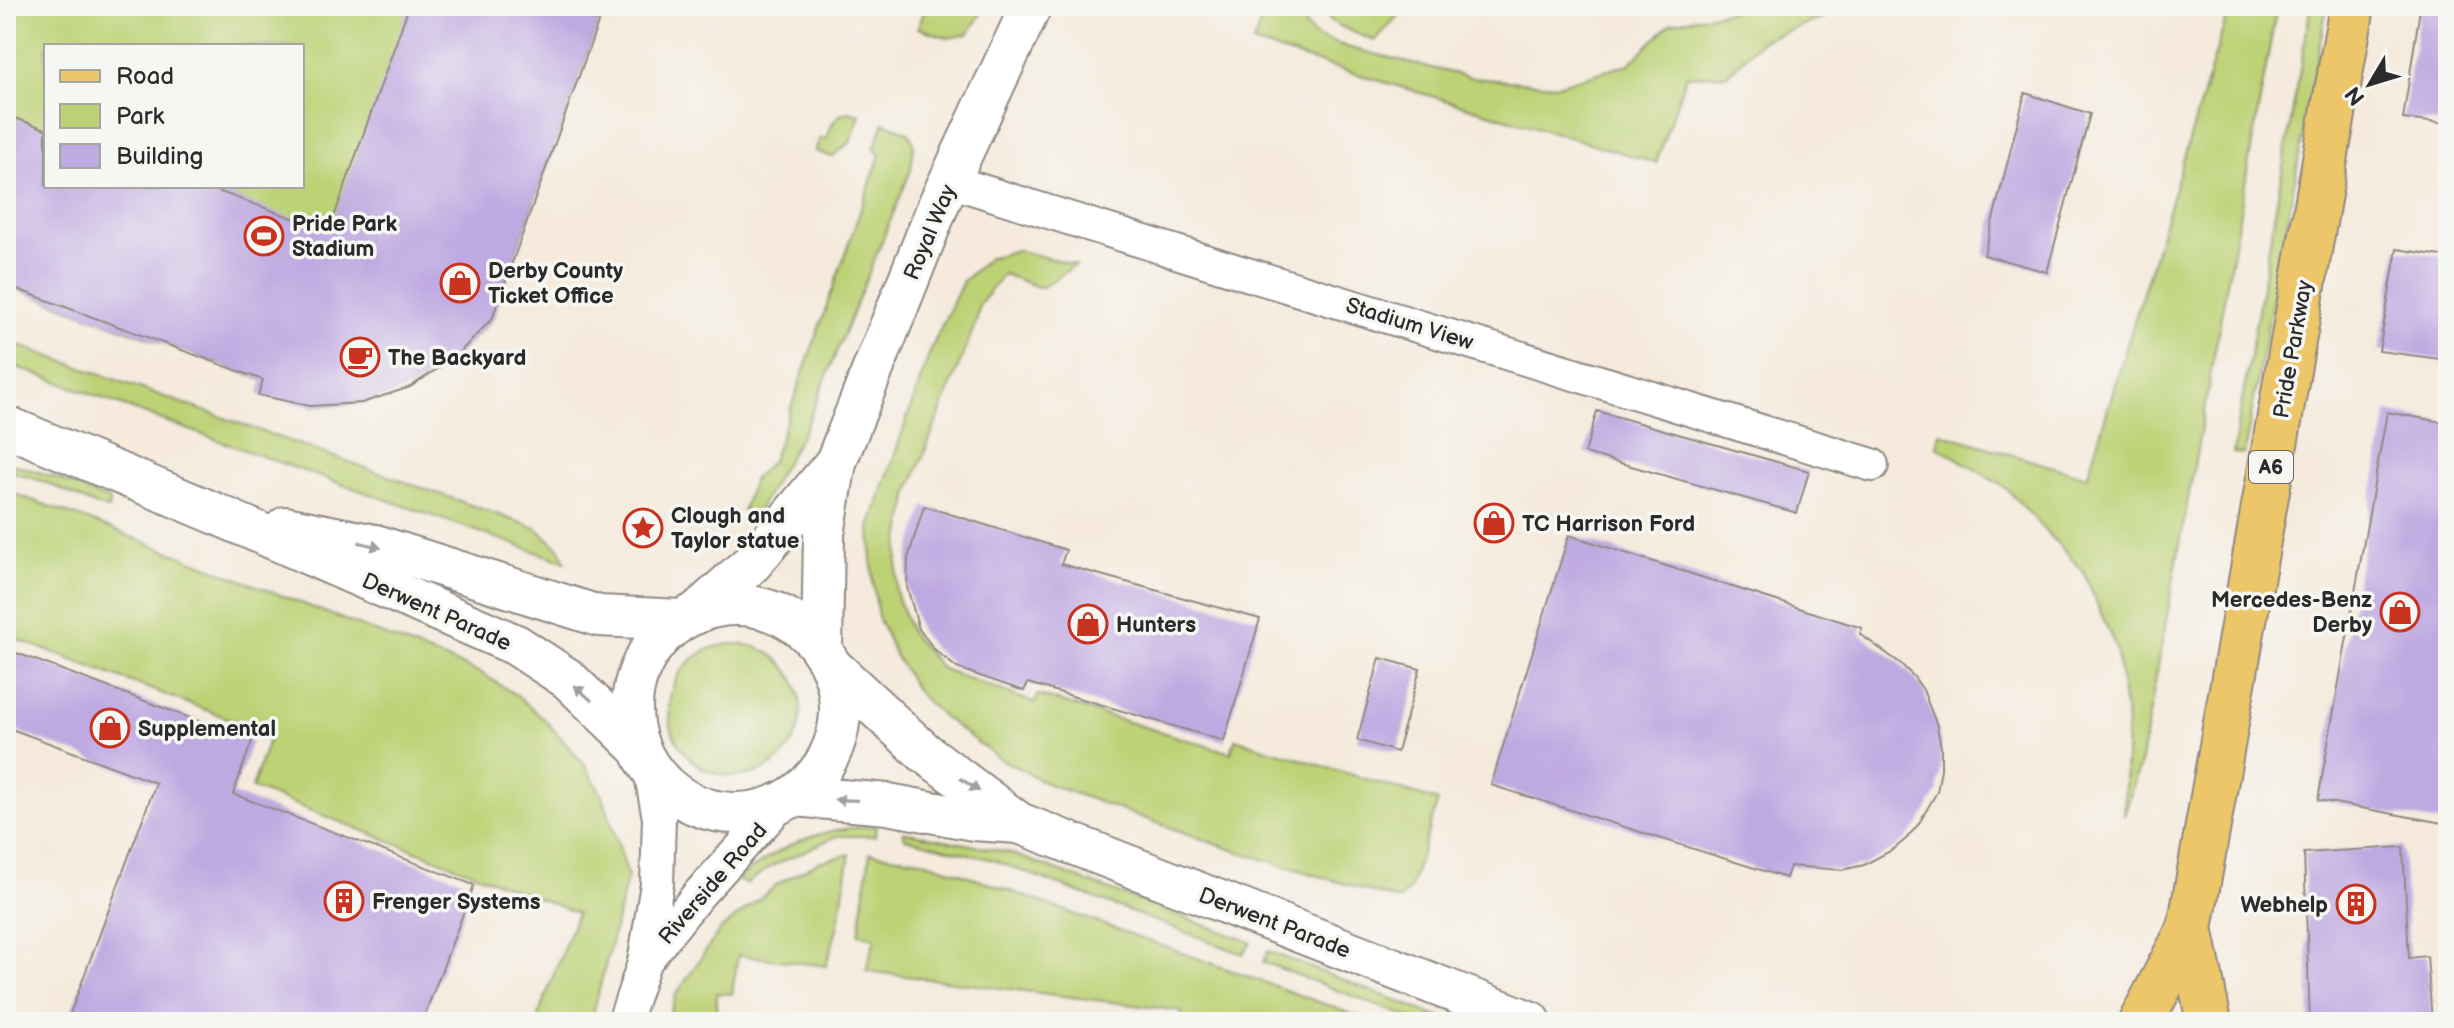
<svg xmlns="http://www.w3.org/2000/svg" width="2454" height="1028" font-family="'Balsamiq Sans',sans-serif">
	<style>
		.green { fill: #bdd174; stroke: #747e50; stroke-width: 2; fill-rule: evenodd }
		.building { fill: #bfa9e1 }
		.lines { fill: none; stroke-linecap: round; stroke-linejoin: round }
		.minor-casing { stroke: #908a84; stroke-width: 36 }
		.tertiary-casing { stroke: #908a84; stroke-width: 44 }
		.primary-casing { stroke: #908a84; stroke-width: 48 }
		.minor { stroke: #fff; stroke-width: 32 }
		.tertiary { stroke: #fff; stroke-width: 40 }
		.primary { stroke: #ecc669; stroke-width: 44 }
		.oneway { fill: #a0a0a0 }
		.labels { text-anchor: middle; stroke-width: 7; stroke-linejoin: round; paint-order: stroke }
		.shield { fill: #f6f6f2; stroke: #686867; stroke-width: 2 }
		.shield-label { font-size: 20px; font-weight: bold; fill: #2b2b2b }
		.poi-label { font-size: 22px; font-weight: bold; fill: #2b2b2b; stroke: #f6f6f2; text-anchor: start }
		.street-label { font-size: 22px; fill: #2b2b2b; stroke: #f6f6f2 }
	</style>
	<rect width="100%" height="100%" fill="#f6f6f2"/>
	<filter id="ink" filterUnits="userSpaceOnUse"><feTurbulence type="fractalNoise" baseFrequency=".0125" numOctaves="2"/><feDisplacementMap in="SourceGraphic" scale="16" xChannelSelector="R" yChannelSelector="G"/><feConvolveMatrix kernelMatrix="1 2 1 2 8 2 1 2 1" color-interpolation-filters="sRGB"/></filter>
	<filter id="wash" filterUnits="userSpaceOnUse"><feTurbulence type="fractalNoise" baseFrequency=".006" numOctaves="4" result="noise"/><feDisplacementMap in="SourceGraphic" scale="32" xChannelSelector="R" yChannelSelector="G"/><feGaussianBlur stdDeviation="1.8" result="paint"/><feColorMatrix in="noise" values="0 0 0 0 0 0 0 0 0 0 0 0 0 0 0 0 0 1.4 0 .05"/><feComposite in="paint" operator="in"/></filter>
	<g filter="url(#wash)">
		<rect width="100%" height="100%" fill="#f5eadc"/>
		<g class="green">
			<path d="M6 6H604L492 319 454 358 410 387 362 403 310 406 263 380 6 285ZM46 46H302V186H46Z"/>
			<path d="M926 6H986L968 34 949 38 918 28Z"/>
			<path d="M1267 6H1289L1315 36 1350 48 1473 78 1557 85 1629 64 1671 23 1754 6H1836L1823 18 1762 40 1727 75 1686 76 1656 163 1253 43Z"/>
			<path d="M1318 6H1403V10L1375 41C1356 33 1328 25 1318 6Z"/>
			<path d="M2230 6H2277L2141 760 2124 816 2127 726 2121 679 2116 648 2083 571 2007 489 1937 446 1940 433 2087 477Z"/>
			<path d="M2311 6H2327L2244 454 2233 453Z"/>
			<path d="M848 112 860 115 850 143C842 146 839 153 831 157L815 151 820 138 826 140C831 126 833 116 848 112Z"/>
			<path d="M884 122 908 132 914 143 911 170 805 429 755 516 743 510 754 478 772 461 880 155 874 149Z"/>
			<path d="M1016 250 1076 265 1041 288 1003 274 979 306 976 322 909 492 898 551 896 592 911 633 942 669 1035 703 1038 695 1231 753 1235 739 1438 801 1410 889 1399 900 1236 851 1048 784 997 757 942 716 918 693 895 655 878 617 873 583 870 527 931 349 963 281 989 258Z"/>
			<path d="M6 341 536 528 560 549 565 562 261 456 6 363Z"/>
			<path d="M6 462 57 478 110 501 109 509 94 505 45 482 6 470Z"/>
			<path d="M6 491 88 520 481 673 516 695 545 720 585 765 603 797 617 840 628 876 591 1022H536L577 913 252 788 270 734 6 635Z"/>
			<circle cx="735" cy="710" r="66"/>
			<path d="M876 826 875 836H837L770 867 746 884 737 880C783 844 818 828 876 826Z"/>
			<path d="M903 832 1007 852 1251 942 1243 954 993 860 904 838Z"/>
			<path d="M870 853 921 860 969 876 1374 1022H1180L1182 1011 866 971 875 938 859 934Z"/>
			<path d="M850 854 837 929 826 966 738 955 732 994 717 993 716 1022H667L676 995 720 930 779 883 818 862Z"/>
			<path d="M1268 951 1451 1022H1420L1263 962Z"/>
		</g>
		<g id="blocks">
			<g class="building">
				<path d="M409 6H604L492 319 454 358 410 387 362 403 310 406 258 395 263 380 6 285V115L46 129V186H204L329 231Z"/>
				<path d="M2420 9 2448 14V124L2403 119Z"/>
				<path d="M2025 93 2090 114 2047 272 1984 255Z"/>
				<path d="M2397 249 2448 257V360L2379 351Z"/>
				<path d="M1597 411 1809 471 1797 513 1585 453Z"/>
				<path d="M2387 412 2448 423V824L2318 800Z"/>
				<path d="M924 506 1066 550 1061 564 1260 619 1224 741 1028 683 1024 691 957 668 934 649 919 629 907 587 908 558Z"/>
				<path d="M1569 535 1862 628 1860 634 1900 663 1914 677 1923 690 1937 726 1941 747V769L1937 792 1918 825 1906 839 1894 849 1864 865 1842 870 1790 866 1786 878 1491 785Z"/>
				<path d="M6 649 252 741 233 794 474 885 422 1022H67L156 783 6 727Z"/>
				<path d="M1380 658 1420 669 1397 752 1357 740Z"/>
				<path d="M2403 847 2409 958 2427 956 2432 1022H2310L2304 853Z"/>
			</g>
		</g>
	</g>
	<g filter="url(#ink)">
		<use href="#blocks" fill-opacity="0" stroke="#908a84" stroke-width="2"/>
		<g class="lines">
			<defs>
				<g id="minor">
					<path d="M950 181 1237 271 1872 465"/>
					<path d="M644 963 698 895 781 804"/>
					<path d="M624 1022 644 963 657 884 659 818 650 770"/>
				</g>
				<g id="tertiary">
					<path d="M6 426 212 512 516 645 568 679 639 748"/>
					<path d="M286 527 375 545 599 616 681 620"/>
					<circle cx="736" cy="709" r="104"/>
					<path d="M695 614 753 562 836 462"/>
					<path d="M822 651 824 534 836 462 940 201 1031 6"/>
					<path d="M830 665 924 752 1019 823"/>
					<path d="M794 796 888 804 974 820 1019 823 1531 1022"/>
				</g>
				<g id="primary">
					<path d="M2190 928 2209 1022"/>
					<path d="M2141 1022 2190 928 2352 6"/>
				</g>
			</defs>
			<use href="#minor" class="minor-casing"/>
			<use href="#tertiary" class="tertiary-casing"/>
			<use href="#primary" class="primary-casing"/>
			<use href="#minor" class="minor"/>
			<use href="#tertiary" class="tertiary"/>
			<use href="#primary" class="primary"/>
		</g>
		<defs><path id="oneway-solid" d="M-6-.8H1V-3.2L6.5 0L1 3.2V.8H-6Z" transform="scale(2)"/></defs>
		<g class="oneway">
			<use href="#oneway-solid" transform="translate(370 545) rotate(14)"/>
			<use href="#oneway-solid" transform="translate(583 693) rotate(-138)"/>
			<use href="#oneway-solid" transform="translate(970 785) rotate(34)"/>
			<use href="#oneway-solid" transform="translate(846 800) rotate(-178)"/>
		</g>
	</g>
	<defs>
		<symbol id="stadium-ring" viewBox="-11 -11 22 22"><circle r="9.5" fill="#f6f6f2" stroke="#c8321e" stroke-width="1.5"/><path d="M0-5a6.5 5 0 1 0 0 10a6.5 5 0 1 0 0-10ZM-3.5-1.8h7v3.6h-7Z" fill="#c8321e"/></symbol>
		<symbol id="shop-ring" viewBox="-11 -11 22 22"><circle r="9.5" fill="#f6f6f2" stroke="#c8321e" stroke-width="1.5"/><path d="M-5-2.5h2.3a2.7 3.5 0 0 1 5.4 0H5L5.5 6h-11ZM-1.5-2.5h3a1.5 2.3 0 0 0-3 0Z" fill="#c8321e"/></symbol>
		<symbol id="cafe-ring" viewBox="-11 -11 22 22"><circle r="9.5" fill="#f6f6f2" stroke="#c8321e" stroke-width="1.5"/><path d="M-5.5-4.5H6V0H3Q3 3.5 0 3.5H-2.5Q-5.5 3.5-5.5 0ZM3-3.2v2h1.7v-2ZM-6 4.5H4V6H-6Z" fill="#c8321e"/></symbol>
		<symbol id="sight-ring" viewBox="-11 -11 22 22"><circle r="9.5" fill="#f6f6f2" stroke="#c8321e" stroke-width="1.5"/><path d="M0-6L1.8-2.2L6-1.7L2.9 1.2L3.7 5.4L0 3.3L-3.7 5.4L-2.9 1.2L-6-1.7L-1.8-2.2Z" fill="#c8321e"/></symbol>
		<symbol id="building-ring" viewBox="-11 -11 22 22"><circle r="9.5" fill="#f6f6f2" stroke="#c8321e" stroke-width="1.5"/><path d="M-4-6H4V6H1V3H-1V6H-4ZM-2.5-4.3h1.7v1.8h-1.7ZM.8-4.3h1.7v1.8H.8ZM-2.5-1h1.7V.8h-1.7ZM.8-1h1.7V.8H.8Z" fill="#c8321e"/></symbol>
	</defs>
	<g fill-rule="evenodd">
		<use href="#stadium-ring" x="242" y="214" width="44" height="44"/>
		<use href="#shop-ring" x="438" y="261" width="44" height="44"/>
		<use href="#cafe-ring" x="338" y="335" width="44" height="44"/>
		<use href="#shop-ring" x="1472" y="501" width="44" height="44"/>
		<use href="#sight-ring" x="621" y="506" width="44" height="44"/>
		<use href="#shop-ring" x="2378" y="590" width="44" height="44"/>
		<use href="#shop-ring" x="1066" y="602" width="44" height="44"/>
		<use href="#shop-ring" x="88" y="706" width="44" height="44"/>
		<use href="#building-ring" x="322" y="879" width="44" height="44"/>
		<use href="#building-ring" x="2334" y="882" width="44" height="44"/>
	</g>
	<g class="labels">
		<rect class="shield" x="2249" y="451" width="44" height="32" rx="6"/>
		<g class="shield-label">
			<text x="2271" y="474">A6</text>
		</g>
		<g class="poi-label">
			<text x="292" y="231">Pride Park<tspan x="292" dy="25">Stadium</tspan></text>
			<text x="488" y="278">Derby County<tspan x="488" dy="25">Ticket Office</tspan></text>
			<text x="388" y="365">The Backyard</text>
			<text x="671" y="523">Clough and<tspan x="671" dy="25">Taylor statue</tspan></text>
			<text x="1522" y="531">TC Harrison Ford</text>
			<text x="2372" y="607" text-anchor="end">Mercedes-Benz<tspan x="2372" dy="25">Derby</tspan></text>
			<text x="1116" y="632">Hunters</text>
			<text x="138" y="736">Supplemental</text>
			<text x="372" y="909">Frenger Systems</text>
			<text x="2328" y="912" text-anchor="end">Webhelp</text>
		</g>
		<g class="street-label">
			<text transform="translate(929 232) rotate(-67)" y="8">Royal Way</text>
			<text transform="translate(1410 323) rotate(17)" y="8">Stadium View</text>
			<text transform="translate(2292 349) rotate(-80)" y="8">Pride Parkway</text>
			<text transform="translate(437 611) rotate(24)" y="8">Derwent Parade</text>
			<text transform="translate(712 883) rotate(-49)" y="8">Riverside Road</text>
			<text transform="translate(1275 922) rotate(21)" y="8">Derwent Parade</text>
		</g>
	</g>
	<rect width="2454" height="1028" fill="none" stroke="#f6f6f2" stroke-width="32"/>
	<rect x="44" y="44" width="260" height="144" fill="#f6f6f2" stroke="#a5a5a2" stroke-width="2"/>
	<rect x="60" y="70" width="40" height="12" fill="#ecc669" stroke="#a5a5a2" stroke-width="2"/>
	<text x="116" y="84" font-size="24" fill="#2b2b2b">Road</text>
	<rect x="60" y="104" width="40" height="24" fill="#bdd174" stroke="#a5a5a2" stroke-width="2"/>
	<text x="116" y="124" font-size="24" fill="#2b2b2b">Park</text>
	<rect x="60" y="144" width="40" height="24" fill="#bfa9e1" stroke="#a5a5a2" stroke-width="2"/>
	<text x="116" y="164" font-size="24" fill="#2b2b2b">Building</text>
	<g transform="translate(2370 84) rotate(232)" stroke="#f6f6f2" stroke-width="6" paint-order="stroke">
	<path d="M0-6L14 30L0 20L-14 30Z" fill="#2b2b2b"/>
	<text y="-12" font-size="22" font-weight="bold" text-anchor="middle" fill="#2b2b2b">N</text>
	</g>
</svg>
